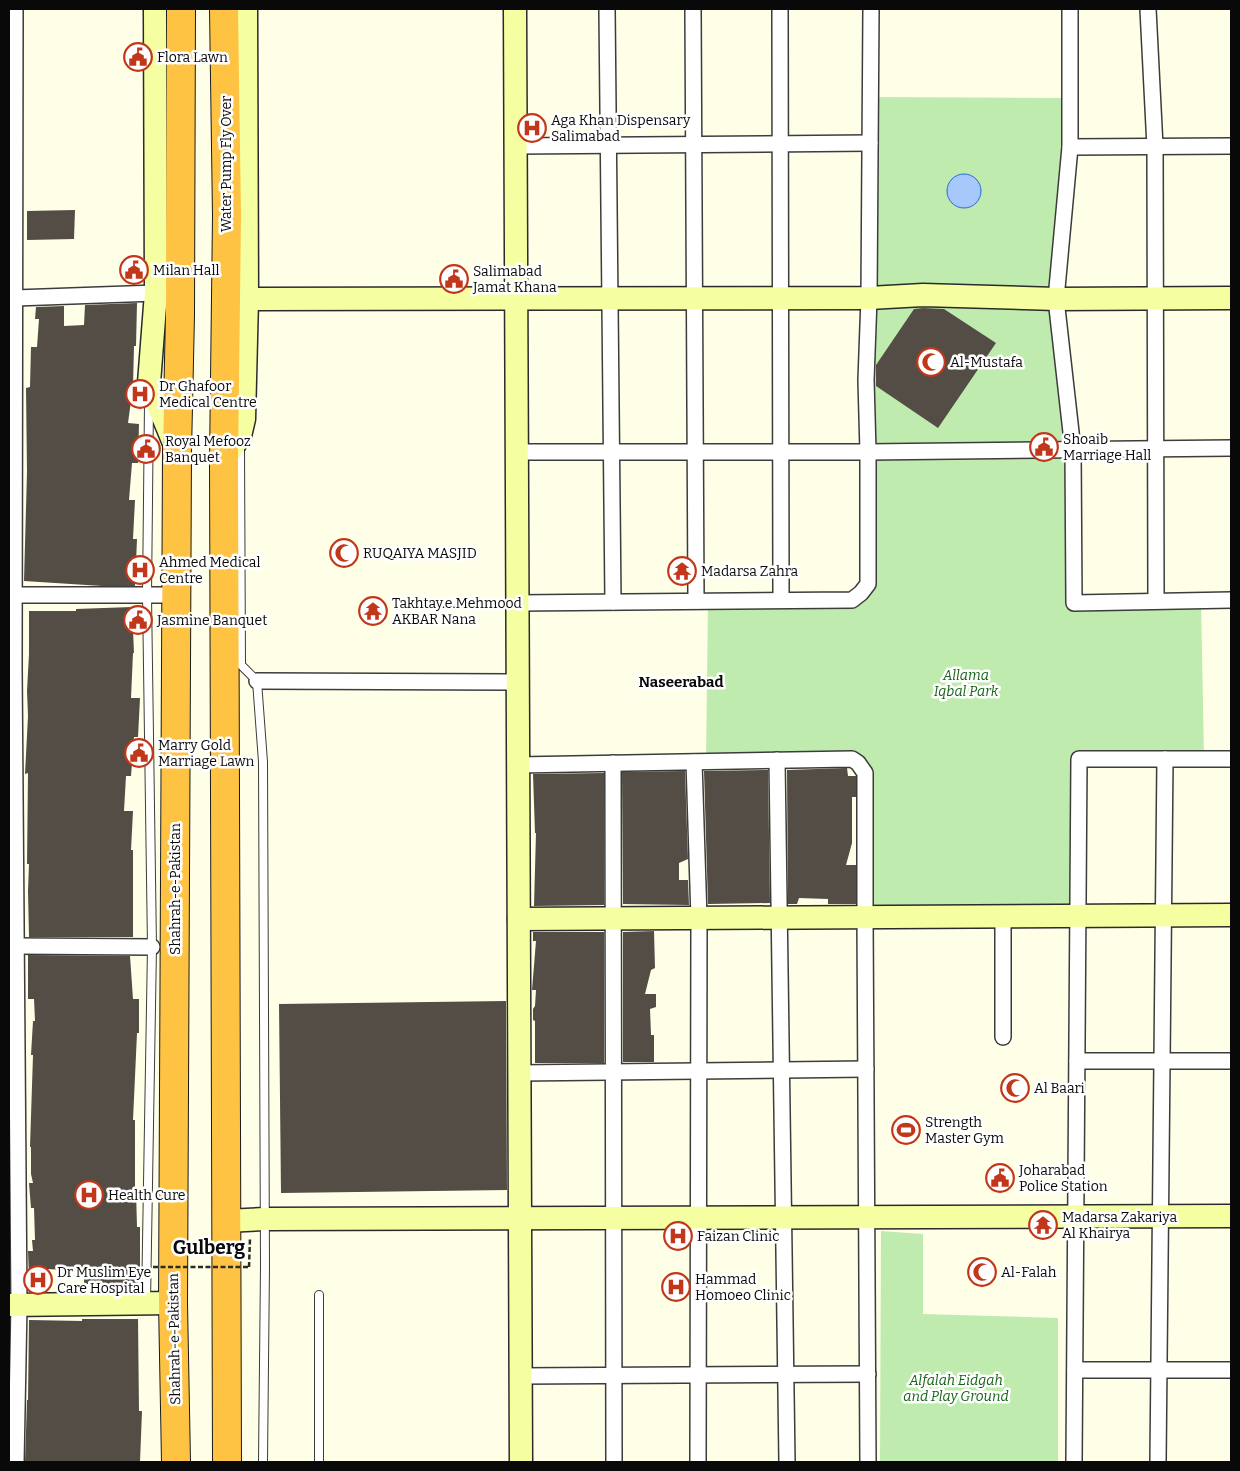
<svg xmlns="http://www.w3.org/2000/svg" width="1240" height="1471" font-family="Bitter,serif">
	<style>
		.green { fill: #c0ebae }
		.water { fill: #a6c8fb; stroke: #286ad6 }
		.building { fill: #534d45 }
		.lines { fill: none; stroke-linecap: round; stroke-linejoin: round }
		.lane-casing { stroke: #3c3c3c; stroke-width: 10 }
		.street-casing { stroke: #3c3c3c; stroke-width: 18 }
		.secondary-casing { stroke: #2b2b2b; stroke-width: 25 }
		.highway-casing { stroke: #1a1a1a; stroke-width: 30 }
		.path { stroke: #2b2b2b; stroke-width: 2.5; stroke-dasharray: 5 2.5; stroke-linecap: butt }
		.lane { stroke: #fff; stroke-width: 8 }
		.street { stroke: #fff; stroke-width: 15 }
		.secondary { stroke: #f5ffa1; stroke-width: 22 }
		.highway { stroke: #ffc344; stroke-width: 28 }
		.path-bridge { stroke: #2b2b2b; stroke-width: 2.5; stroke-dasharray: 5 2.5; stroke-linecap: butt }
		.labels { text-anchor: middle; stroke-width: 5; stroke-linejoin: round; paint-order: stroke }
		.poi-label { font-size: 14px; fill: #090909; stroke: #fff; text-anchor: start }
		.street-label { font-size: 14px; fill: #090909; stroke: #fff }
		.park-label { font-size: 14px; font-style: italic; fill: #176418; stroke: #fff }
		.neighbourhood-label { font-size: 15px; font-weight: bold; fill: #090909; stroke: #fff }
		.district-label { font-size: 19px; font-weight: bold; fill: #090909; stroke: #fff }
	</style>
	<rect width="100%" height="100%" fill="#feffe6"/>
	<g class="green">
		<path d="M870 97 1070 98 1056 299 1073 450 1074 603 1201 600 1204 759H1079L1078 916 865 917 858 763 706 762 708 601 861 593Z"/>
		<path d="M881 1231 923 1234V1314L1058 1318V1462H880Z"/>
	</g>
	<circle class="water" cx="964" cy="191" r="17"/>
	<g class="building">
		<path d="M75 210 74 239 27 240V211Z"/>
		<path d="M137 303 136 346H134L133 386 128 423 139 424 138 463H132L129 500H135L133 539H137L135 586H102L24 581 27 472 26 388 30 387 31 347H37L39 319H35L36 307 64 306V326L84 325 85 305Z"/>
		<path d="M923 308 944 309 996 343 938 428 876 386V365L914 309Z"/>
		<path d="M132 607 134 653H133L131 698H140L138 737H134L131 776H126L124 811H133L131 850H133V937H29L28 891 29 864H27L28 773 25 774 28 716 27 691 29 654V611H76V609Z"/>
		<path d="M847 768 848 776H856V797H852V843L846 865H856V904H828V899L799 898 797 904H788L787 770Z"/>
		<path d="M768 770 770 903 708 904 704 771Z"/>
		<path d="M685 771 688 859 679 863V880H688L689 905 623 904 622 772Z"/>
		<path d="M604 773V905L534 906 536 833H535L533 774Z"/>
		<path d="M654 931 655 968 651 970 645 994H656V1007L650 1009 651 1035H654V1062H623V932Z"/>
		<path d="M533 932H604V1063H535V1021L533 1020V1009L535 1006 536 990H532L536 941H533Z"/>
		<path d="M28 955 130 956 133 999H139V1033H137L133 1120H135V1191H136L137 1227H140V1284H84V1271L47 1269 46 1276H29L28 1251H33L32 1240H35L34 1208H31L29 1183H33L31 1174V1147H30L33 1055H31L33 1021H35L34 999H28Z"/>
		<path d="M506 1001 507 1190 281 1193 279 1004Z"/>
		<path d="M82 1319H138L139 1411H142L140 1462H25L27 1400H28L29 1320 82 1321Z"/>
	</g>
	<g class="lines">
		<defs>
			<g id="lane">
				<path d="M240 448 241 665 257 681 263 762 265 1266 263 1462"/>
				<path d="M319 1295V1462"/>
				<path d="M146 1302 152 947 147 596 149 403"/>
			</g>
			<g id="street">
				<path d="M15 9 14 668 19 1305 16 1462"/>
				<path d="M607 9 613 602"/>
				<path d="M693 9 696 601"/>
				<path d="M780 9 781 600"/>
				<path d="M1070 9V147L1056 299 1073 450 1074 603 1231 600"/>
				<path d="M1148 9 1155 147 1156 601"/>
				<path d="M516 146 870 143"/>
				<path d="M1070 147 1231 146"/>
				<path d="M15 298 156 293"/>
				<path d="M517 452H868L1231 448"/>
				<path d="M9 595H176"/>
				<path d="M517 603 852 600 861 593 868 584V452L866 380 869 298 871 9"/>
				<path d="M257 681 518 682"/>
				<path d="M777 760 787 1462"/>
				<path d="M694 762 699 918 698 1462"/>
				<path d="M613 763 614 1462"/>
				<path d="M518 765 852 759 858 763 865 773V917L868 1462"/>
				<path d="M1003 917V1037"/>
				<path d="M16 946 152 947"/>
				<path d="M1077 1061H1231"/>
				<path d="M519 1073 866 1069"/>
				<path d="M1075 1370H1231"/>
				<path d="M520 1376 868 1374"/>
				<path d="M1074 1462 1079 759H1231"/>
				<path d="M1158 1462 1165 759"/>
			</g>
			<g id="secondary">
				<path d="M155 9 156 293 149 383 176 448"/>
				<path d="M515 9 521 1462"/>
				<path d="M247 299 869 298 923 295 1056 299 1231 298"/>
				<path d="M224 460 240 436 244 419 247 299 246 9"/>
				<path d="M519 919 1231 915"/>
				<path d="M226 1221 265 1219 1231 1216"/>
				<path d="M9 1305 173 1303"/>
			</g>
			<g id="highway">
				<path d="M224 9 227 216 224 460 227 1462"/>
				<path d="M176 1462 173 1303 177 452 180 315 181 9"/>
			</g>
		</defs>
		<use href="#lane" class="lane-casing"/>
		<use href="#street" class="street-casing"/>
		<use href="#secondary" class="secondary-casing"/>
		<use href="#highway" class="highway-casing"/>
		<path class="path" d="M249 1267 250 1238"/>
		<use href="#lane" class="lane"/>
		<use href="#street" class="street"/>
		<use href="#secondary" class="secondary"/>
		<use href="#highway" class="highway"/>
		<path class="path-bridge" d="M153 1267H249"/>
	</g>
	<defs>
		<symbol id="civic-ring" viewBox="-11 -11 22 22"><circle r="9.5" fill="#fff" stroke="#c23719" stroke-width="1.5"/><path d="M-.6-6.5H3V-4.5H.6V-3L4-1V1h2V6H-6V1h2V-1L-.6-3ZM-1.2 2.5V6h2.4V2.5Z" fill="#c23719"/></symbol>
		<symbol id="hospital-ring" viewBox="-11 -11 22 22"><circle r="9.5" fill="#fff" stroke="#c23719" stroke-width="1.5"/><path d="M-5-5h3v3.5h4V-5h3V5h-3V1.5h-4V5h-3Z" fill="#c23719"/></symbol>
		<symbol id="mosque-ring" viewBox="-11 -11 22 22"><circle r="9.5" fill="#fff" stroke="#c23719" stroke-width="1.5"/><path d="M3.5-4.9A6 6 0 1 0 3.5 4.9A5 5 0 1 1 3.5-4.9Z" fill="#c23719"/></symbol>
		<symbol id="temple-ring" viewBox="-11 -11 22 22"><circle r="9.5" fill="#fff" stroke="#c23719" stroke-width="1.5"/><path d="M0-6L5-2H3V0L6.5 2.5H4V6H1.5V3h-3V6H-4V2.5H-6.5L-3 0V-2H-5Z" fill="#c23719"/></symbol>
		<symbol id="stadium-ring" viewBox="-11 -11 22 22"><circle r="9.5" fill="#fff" stroke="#c23719" stroke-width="1.5"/><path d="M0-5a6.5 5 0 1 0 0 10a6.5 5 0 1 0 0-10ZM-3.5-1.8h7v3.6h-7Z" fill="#c23719"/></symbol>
	</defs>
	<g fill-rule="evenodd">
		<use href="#civic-ring" x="122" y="41" width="32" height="32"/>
		<use href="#hospital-ring" x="516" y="112" width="32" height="32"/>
		<use href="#civic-ring" x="118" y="254" width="32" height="32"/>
		<use href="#civic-ring" x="438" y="263" width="32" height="32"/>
		<use href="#mosque-ring" x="915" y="346" width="32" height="32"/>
		<use href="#hospital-ring" x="124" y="378" width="32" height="32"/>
		<use href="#civic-ring" x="1028" y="431" width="32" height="32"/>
		<use href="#civic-ring" x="130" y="433" width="32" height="32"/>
		<use href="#mosque-ring" x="328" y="537" width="32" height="32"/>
		<use href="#hospital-ring" x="124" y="554" width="32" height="32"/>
		<use href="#temple-ring" x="666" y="555" width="32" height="32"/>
		<use href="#temple-ring" x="357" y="595" width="32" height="32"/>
		<use href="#civic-ring" x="122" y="604" width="32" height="32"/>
		<use href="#civic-ring" x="123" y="737" width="32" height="32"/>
		<use href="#mosque-ring" x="999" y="1072" width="32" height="32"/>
		<use href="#stadium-ring" x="890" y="1114" width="32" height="32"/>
		<use href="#civic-ring" x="984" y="1162" width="32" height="32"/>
		<use href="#hospital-ring" x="73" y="1179" width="32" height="32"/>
		<use href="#temple-ring" x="1027" y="1209" width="32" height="32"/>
		<use href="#hospital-ring" x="662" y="1220" width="32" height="32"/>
		<use href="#mosque-ring" x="966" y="1256" width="32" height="32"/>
		<use href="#hospital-ring" x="22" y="1264" width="32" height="32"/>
		<use href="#hospital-ring" x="660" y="1271" width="32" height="32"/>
	</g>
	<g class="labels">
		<g class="poi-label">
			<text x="157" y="62">Flora Lawn</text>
			<text x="551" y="125">Aga Khan Dispensary<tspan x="551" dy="16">Salimabad</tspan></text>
			<text x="153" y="275">Milan Hall</text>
			<text x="473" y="276">Salimabad<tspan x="473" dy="16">Jamat Khana</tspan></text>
			<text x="950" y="367">Al-Mustafa</text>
			<text x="159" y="391">Dr Ghafoor<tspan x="159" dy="16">Medical Centre</tspan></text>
			<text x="1063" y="444">Shoaib<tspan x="1063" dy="16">Marriage Hall</tspan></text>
			<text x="165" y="446">Royal Mefooz<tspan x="165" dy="16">Banquet</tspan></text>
			<text x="363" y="558">RUQAIYA MASJID</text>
			<text x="159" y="567">Ahmed Medical<tspan x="159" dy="16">Centre</tspan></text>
			<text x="701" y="576">Madarsa Zahra</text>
			<text x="392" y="608">Takhtay.e.Mehmood<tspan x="392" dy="16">AKBAR Nana</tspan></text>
			<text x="157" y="625">Jasmine Banquet</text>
			<text x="158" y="750">Marry Gold<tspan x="158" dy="16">Marriage Lawn</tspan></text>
			<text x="1034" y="1093">Al Baari</text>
			<text x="925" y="1127">Strength<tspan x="925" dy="16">Master Gym</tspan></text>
			<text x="1019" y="1175">Joharabad<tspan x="1019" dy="16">Police Station</tspan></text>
			<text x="108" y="1200">Health Cure</text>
			<text x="1062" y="1222">Madarsa Zakariya<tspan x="1062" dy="16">Al Khairya</tspan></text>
			<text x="697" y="1241">Faizan Clinic</text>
			<text x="57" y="1277">Dr Muslim Eye<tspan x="57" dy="16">Care Hospital</tspan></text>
			<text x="1001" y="1277">Al-Falah</text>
			<text x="695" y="1284">Hammad<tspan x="695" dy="16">Homoeo Clinic</tspan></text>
		</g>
		<g class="street-label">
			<text transform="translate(226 164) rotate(-90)" y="5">Water Pump Fly Over</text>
			<text transform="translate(175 889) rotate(-90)" y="5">Shahrah-e-Pakistan</text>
			<text transform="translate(174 1339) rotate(-91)" y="5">Shahrah-e-Pakistan</text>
		</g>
		<g class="park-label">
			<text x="966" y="680">Allama<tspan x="966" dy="16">Iqbal Park</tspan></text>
			<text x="956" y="1385">Alfalah Eidgah<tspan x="956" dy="16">and Play Ground</tspan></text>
		</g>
		<g class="neighbourhood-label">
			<text x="681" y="687">Naseerabad</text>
		</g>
		<g class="district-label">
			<text x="209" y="1254">Gulberg</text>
		</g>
	</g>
	<rect width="1240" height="1471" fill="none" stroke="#090909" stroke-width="20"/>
</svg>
